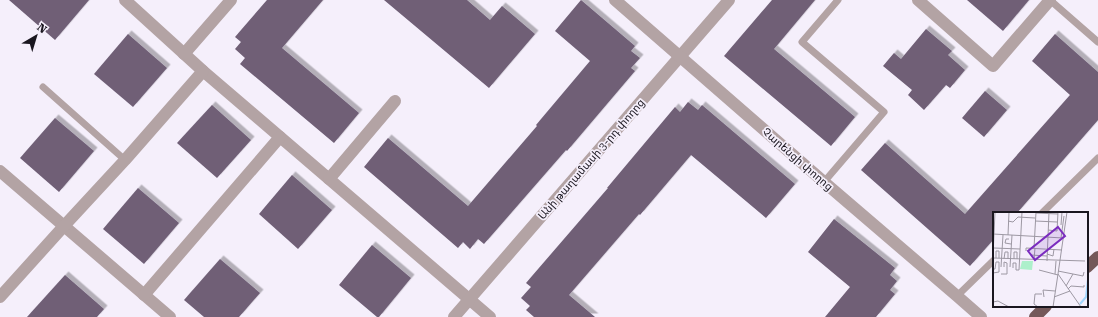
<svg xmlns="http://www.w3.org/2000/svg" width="1098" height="317" font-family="'Roboto Serif','Noto Sans Armenian',serif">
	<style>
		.building { fill: #6f5f76; filter: url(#shadow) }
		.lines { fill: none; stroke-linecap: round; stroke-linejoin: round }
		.service { stroke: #b3a3a4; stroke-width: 7 }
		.minor { stroke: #b3a3a4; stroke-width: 12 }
		.tertiary { stroke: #b3a3a4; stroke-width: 12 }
		.trunk { stroke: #745859; stroke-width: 12 }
		.labels { text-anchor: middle; stroke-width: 3.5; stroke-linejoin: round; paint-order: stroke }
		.street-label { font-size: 11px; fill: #1a161f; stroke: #f5effb }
		.inset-river { fill: none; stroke: #a2d6fd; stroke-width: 2 }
		.inset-road { fill: none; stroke: #9d98a3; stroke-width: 1 }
		.view { fill: #7b2cbf; fill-opacity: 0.15; stroke: #7b2cbf; stroke-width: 2 }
		.inset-edge { fill: none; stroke: #1a161f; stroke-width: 2 }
	</style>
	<defs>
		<filter id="shadow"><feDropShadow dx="3.5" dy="-3.5" stdDeviation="0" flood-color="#0004"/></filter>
	</defs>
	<rect width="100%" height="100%" fill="#f5effb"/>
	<g class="building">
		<path d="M9 0H89L55 40Z"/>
		<path d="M267 0H323L282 48 359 113 334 143 240 64 245 58 235 49 241 42 235 37Z"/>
		<path d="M384 0H467L490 20 502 6 535 34 489 88Z"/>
		<path d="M581 0 635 46 631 51 640 58 631 68 635 71 567 151 566 150 484 244 478 239 470 249 463 242 458 248 364 167 388 138 468 206 537 126 536 125 590 61 555 31Z"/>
		<path d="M772 0H815L774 49 855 117 831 146 724 56Z"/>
		<path d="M967 0H1029L1003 31Z"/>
		<path d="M926 29 952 51 948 55 965 70 950 88 946 85 924 110 908 95 912 90 883 66 894 53 901 59Z"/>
		<path d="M128 34 167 68 133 107 94 74Z"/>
		<path d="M1055 34 1098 72V120L1017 213H994V239L970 266 861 170 885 143 965 214 1070 95 1032 61Z"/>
		<path d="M985 91 1007 110 984 137 962 118Z"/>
		<path d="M688 102 698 110 702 105 795 184 766 218 691 155 640 215 639 214 569 295 595 317H534L526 310 530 306 521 298 531 287 526 283 608 188H607L675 107 680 112Z"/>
		<path d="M212 105 251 140 217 178 177 143Z"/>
		<path d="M55 118 94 151 59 192 20 158Z"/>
		<path d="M292 175 332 210 298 249 259 214Z"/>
		<path d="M138 188 179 223 144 264 103 229Z"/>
		<path d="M834 219 895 268 890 275 897 281 890 290 895 294 876 317H825L850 287 808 252Z"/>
		<path d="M372 245 411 278 379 317H377L339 285Z"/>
		<path d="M220 259 260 293 239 317H204L184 300Z"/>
		<path d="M65 275 104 309 97 317H27Z"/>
	</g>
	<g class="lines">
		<g class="service">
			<path d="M1050 0 1098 42"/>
			<path d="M43 87 125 160"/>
			<path d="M824 182 884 112 802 42 838 0"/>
			<path d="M1042 213 1098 158"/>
			<path d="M957 296 994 260"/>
		</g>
		<g class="minor">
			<path d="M125 0 203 71 490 317"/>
			<path d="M918 0 993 66 1050 0"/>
			<path d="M184 54 231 0"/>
			<path d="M0 171 170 317"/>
			<path d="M329 179 395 101"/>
			<path d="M144 295 280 137"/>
			<path d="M0 297 64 226 125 160 203 71"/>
			<path d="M454 317 729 0"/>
		</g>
		<path class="tertiary" d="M615 0 824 182 957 296 981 317"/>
		<g class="trunk">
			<path d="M1087 267 1098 257"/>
			<path d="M1035 317 1046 306"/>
		</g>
	</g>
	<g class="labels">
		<g class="street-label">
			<text transform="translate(591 159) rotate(-49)" y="4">Անի թաղամասի 3-րդ փողոց</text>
			<text transform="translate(798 159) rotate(41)" y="4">Չարենցի փողոց</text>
		</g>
	</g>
	<g transform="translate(993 212)">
		<rect width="95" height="95" fill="#f5effb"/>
		<path d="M29 49H40L39 58 27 57Z" fill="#adf0cb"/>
		<path class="inset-river" d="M87 92 93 85 95 67"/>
		<path class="inset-road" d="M74 0 65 62 88 95M43 1 65 2M15 9 20 10 25 5 42 6M42 9 64 10M68 13 69 0M55 18 64 19 65 0M0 22 70 26M15 23 16 0M68 26 71 4M16 27H13L12 31 18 32M1 36 27 37M41 36 43 0M33 39V36L69 38M54 42 60 44 61 37M38 43 54 44M0 44 2 0M0 46 92 49M3 46V39H6V46M11 47 12 40H15V47M21 47V40H24V47M41 48 42 36M54 49 56 0M8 55 10 23M17 55 19 23M20 56V51H23V58H26L29 0M0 57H2L3 50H6V60L0 61M46 58 65 63M65 59 80 62 73 74M8 62H14V51L11 50V55M62 62 63 49M80 62 90 64 91 60M75 77 78 74 91 75V73M51 85 50 78 62 79M61 85 77 79M0 90 5 89 16 95M45 95 41 92 42 82H49M60 95 65 62"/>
		<path class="view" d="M65 15 72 24 42 48 35 39Z"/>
		<rect width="95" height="95" class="inset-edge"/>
	</g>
	<g transform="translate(36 36) rotate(38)" stroke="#f5effb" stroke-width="3" paint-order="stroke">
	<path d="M0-3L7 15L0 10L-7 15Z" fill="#1a161f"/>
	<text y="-6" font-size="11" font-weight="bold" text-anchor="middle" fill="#1a161f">N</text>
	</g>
</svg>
